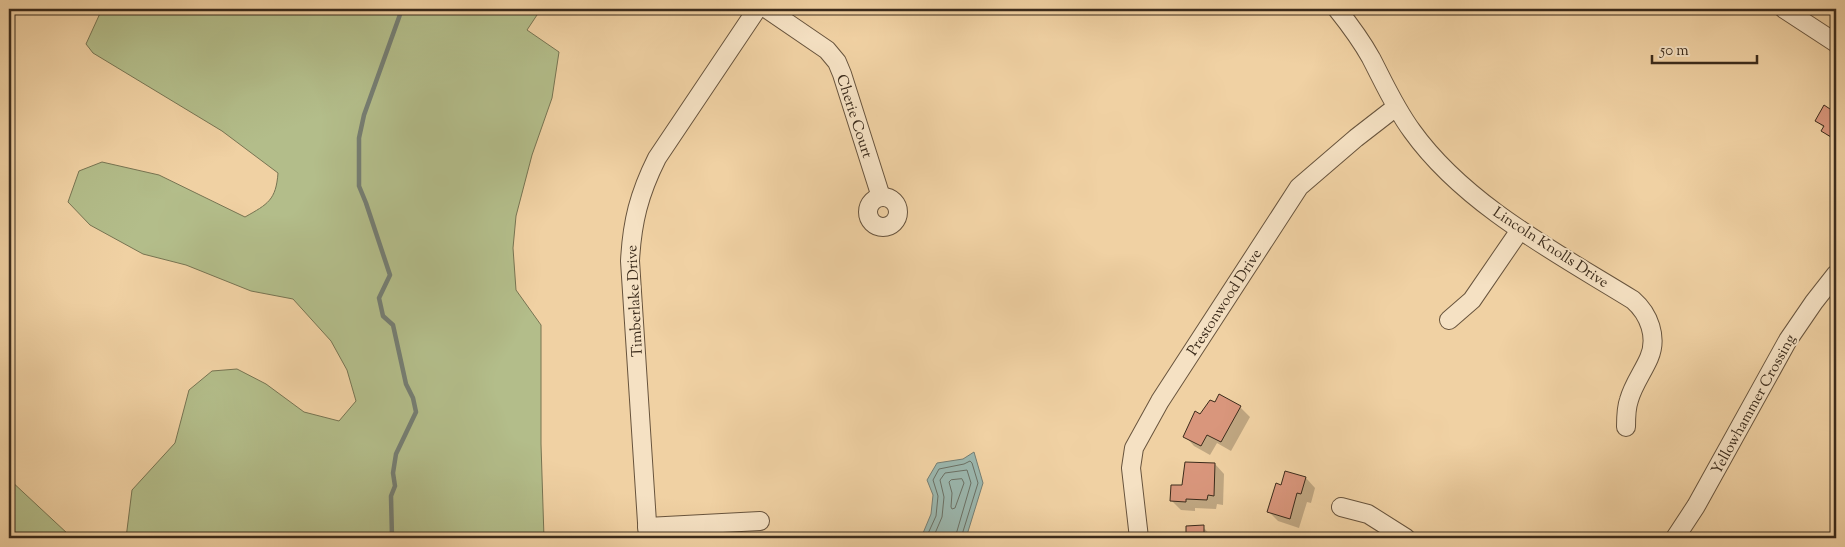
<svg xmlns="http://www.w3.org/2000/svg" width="1845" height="547" font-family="'Sorts Mill Goudy',serif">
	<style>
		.green { fill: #b3bd8a; stroke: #777452 }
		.water { fill: #9bb6ad; stroke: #757e73 }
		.shadow { fill: #0003 }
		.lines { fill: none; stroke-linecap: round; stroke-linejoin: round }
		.shore { stroke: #6b7064; stroke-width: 1 }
		.stream { stroke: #757e73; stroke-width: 4.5 }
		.building { fill: #d9967c; stroke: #3b2b1b }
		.minor-casing { stroke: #68543d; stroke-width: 20 }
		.minor { stroke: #f5e1c3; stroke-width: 18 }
		.labels { text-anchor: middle; stroke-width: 4; stroke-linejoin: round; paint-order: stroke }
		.street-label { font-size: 15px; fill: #3b2b1b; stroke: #f5e1c3 }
	</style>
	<rect width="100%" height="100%" fill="#f0d1a3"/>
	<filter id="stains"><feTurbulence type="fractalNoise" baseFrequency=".004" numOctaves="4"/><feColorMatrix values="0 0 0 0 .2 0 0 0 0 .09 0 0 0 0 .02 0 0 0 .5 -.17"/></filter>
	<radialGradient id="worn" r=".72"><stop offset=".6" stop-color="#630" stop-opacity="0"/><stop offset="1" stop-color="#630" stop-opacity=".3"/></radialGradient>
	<g class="green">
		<path d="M102 9H541L527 30 559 52 552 98 532 155 516 216 513 248 516 290 541 325V444L544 538H126L132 490 175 443 189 390 212 371 237 369 266 384 304 412 339 421 356 401 347 370 331 341 293 299 251 291 186 265 143 254 90 225 68 202 79 171 102 162 159 175 245 217C268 204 276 200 278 173L222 131 93 53 86 44Z"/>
		<path d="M9 479 68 534 71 538H9Z"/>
	</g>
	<path class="water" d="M974 452 983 483 966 538H921L931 514 933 495 927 480 937 463 963 459Z"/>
	<g class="shadow">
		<path d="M1836 107V142L1822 131 1824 128 1816 121 1833 112Z"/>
		<path d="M1220 396 1240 407 1250 417 1231 451 1217 443 1210 455 1194 446 1185 436 1200 416 1215 404Z"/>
		<path d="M1215 464 1224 474 1223 505 1217 504 1216 509 1195 508V511L1181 510 1172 501 1183 486Z"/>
		<path d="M1286 473 1306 478 1315 488 1311 503 1307 502 1299 528 1278 521 1269 512 1282 486Z"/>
		<path d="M1187 527H1203L1213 538H1185Z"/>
	</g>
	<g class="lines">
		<g class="shore">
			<path d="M962 479 964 483 955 508 952 509 951 507 952 493 949 482 951 480Z"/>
			<path d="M926 538 936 516 938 496 933 480 939 469 964 464 970 461 972 463 978 483 961 538"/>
			<path d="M933 538 942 517 944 497 940 480 945 473 967 470 971 483 955 538"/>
		</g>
		<path class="stream" d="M392 538 391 496 395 486 393 473 396 454 416 412 413 398 406 384 393 325 383 316 379 298 390 275 366 203 359 186V138L364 115 402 9"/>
	</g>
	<g class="building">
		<path d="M1824 105 1836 113V140L1821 131 1824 126 1815 121Z"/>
		<path d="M1219 394 1241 406 1221 442 1207 435 1201 446 1183 437 1195 411 1200 414 1210 400 1215 402Z"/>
		<path d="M1185 462 1215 463 1214 496 1208 495 1207 500 1186 499V502L1170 501 1171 485H1182Z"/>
		<path d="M1285 471 1306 477 1301 494 1297 493 1290 519 1267 512 1276 483 1281 485Z"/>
		<path d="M1204 525V538H1186V526Z"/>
	</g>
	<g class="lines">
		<defs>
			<g id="minor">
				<path d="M767 9 827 50 837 62 842 74 881 197"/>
				<path d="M1337 9C1349 24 1361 40 1371 58 1384 83 1395 108 1412 131 1465 205 1557 253 1633 300 1649 314 1658 337 1649 358 1643 372 1633 385 1629 400 1626 408 1626 418 1626 427"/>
				<path d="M1784 9 1836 43"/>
				<circle cx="883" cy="212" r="15"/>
				<path d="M1449 320 1472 300 1520 230"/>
				<path d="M1341 507 1368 514 1406 538"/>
				<path d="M647 527 760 521"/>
				<path d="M648 538 630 261C632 222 639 194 657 158L757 9"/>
				<path d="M1139 538 1131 468 1134 448 1160 401 1299 187 1356 138 1396 107"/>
				<path d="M1675 538 1696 506 1788 340 1814 302 1836 274"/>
			</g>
		</defs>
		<use href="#minor" class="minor-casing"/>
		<use href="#minor" class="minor"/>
	</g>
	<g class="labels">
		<g class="street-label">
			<text transform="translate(855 116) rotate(72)" y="5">Cherie Court</text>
			<text transform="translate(1551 247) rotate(33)" y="5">Lincoln Knolls Drive</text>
			<text transform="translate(634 301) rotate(-93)" y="5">Timberlake Drive</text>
			<text transform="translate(1224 302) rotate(-57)" y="5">Prestonwood Drive</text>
			<text transform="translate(1753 404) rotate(-61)" y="5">Yellowhammer Crossing</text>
		</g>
	</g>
	<rect width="1845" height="547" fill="none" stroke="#f0d1a3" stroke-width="30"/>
	<rect x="10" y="10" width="1825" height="527" fill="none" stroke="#3b2b1b" stroke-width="2.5"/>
	<rect x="15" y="15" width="1815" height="517" fill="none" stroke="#3b2b1b"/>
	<path d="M1652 55v8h105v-8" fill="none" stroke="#3b2b1b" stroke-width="2.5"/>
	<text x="1660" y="55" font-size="15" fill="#3b2b1b" stroke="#f5e1c3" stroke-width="4" paint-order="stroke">50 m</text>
	<rect width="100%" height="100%" filter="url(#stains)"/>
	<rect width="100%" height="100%" fill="url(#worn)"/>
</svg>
